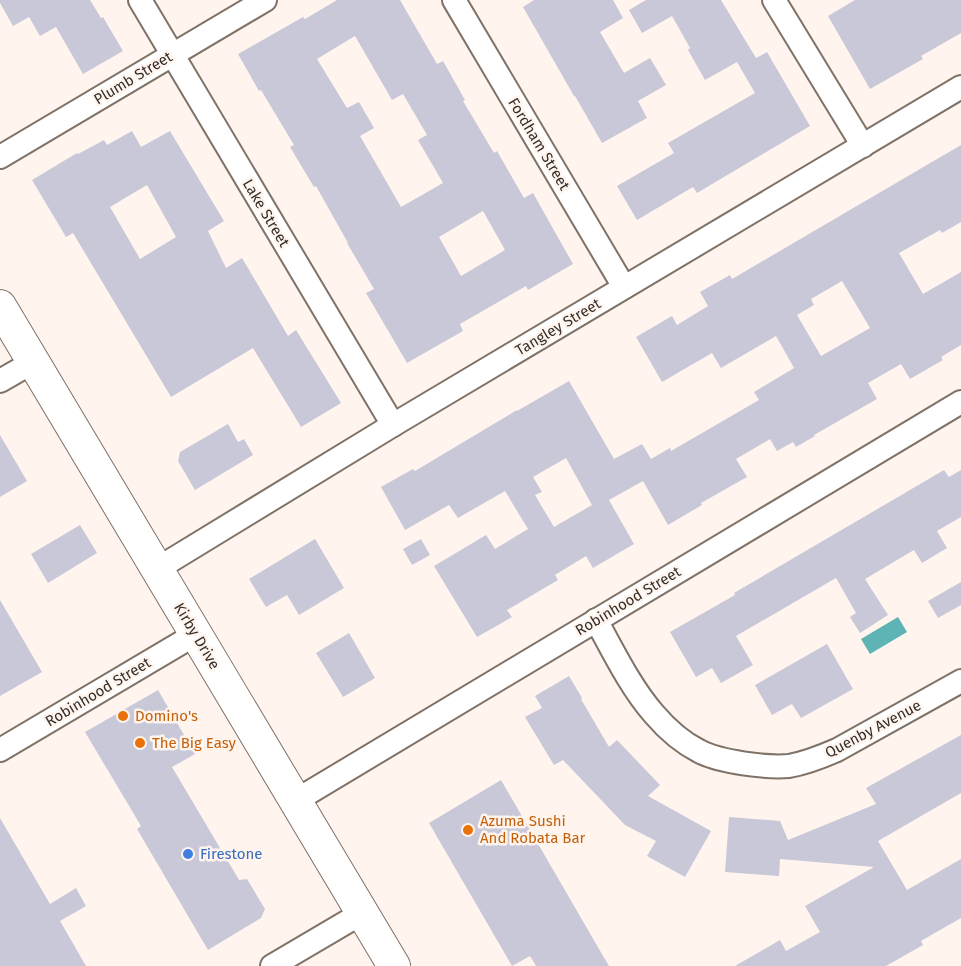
<svg xmlns="http://www.w3.org/2000/svg" width="961" height="966" font-family="'Fira Sans',sans-serif">
	<style>
		.water { fill: #5eb3b4 }
		.building { fill: #c9c8d9; fill-rule: evenodd }
		.lines { fill: none; stroke-linecap: round; stroke-linejoin: round }
		.street-casing { stroke: #7f7267; stroke-width: 26 }
		.secondary-casing { stroke: #7f7267; stroke-width: 34 }
		.street { stroke: #fff; stroke-width: 22 }
		.secondary { stroke: #fff; stroke-width: 32 }
		.food-dot { fill: #e8710a; stroke: #fff5ee; stroke-width: 2 }
		.shop-dot { fill: #3f7fe0; stroke: #fff5ee; stroke-width: 2 }
		.labels { text-anchor: middle; stroke-width: 5; stroke-linejoin: round; paint-order: stroke }
		.street-label { font-size: 15px; fill: #342f2a; stroke: #fff5ee }
		.food-label { font-size: 15px; fill: #c56008; stroke: #fff5ee; text-anchor: start }
		.shop-label { font-size: 15px; fill: #366cbe; stroke: #fff5ee; text-anchor: start }
	</style>
	<rect width="100%" height="100%" fill="#fff5ee"/>
	<path class="water" d="M898 617 907 632 870 654 861 639Z"/>
	<g class="building">
		<path d="M0 0H90L101 18 103 17 123 51 83 74 56 27 40 36 29 17 13 26 0 3Z"/>
		<path d="M337 0H400L437 64 443 61 465 100 463 101 494 153 497 151 524 198 533 193 573 264 528 290 526 286 460 324 463 331 407 363 366 293 374 289 347 243H348L316 186 314 187 290 147 294 145 261 90 259 91 238 54 303 17 305 19ZM355 36 392 100 403 94 427 135 418 140 443 183 401 207 360 136 374 128 359 102 347 108 317 59ZM483 211 505 250 461 276 439 237Z"/>
		<path d="M534 0H613L623 18 600 32 624 73 650 58 666 85 638 101 647 118 602 143 575 96H574L523 7Z"/>
		<path d="M646 0H721L756 58 767 52 810 126 697 193 693 187 637 220 617 186 674 153 668 143 755 93 737 62 705 80 688 50 690 48 672 16 642 33 629 10Z"/>
		<path d="M855 0H961V33L921 56 923 59 870 89 828 16Z"/>
		<path d="M132 131 141 147 170 131 224 221 208 231 226 268 242 258 288 336 296 330 341 403 301 427 253 348 171 397 73 233 66 237 32 180 77 153 78 154 104 140 107 145ZM147 185 176 237 140 259 110 207Z"/>
		<path d="M961 145V222L942 233 940 230 899 253 923 294 961 272V345L941 357 943 360 910 379 901 364 868 383 877 399 814 435 815 436 796 447 793 442 777 451 770 439 736 459 747 477 701 503 702 505 668 525 643 481 609 500 634 544 593 568 586 556 555 575 558 580 507 610 512 617 477 637 434 566 486 535 495 549 528 529 505 491 458 518 449 505 405 530 381 487 413 469 415 471 517 410V411L569 381 614 459 642 444 651 459 670 448 671 451 759 400 754 392 794 368 776 336 721 368 712 353 662 382 636 337 672 316 677 325 708 306 700 292 730 275 732 279ZM842 281 870 328 821 356 797 315 814 305 811 299ZM566 458 592 505 554 527 535 495 542 492 533 477Z"/>
		<path d="M228 424 238 442 244 439 253 455 195 490 178 461 180 452Z"/>
		<path d="M0 435 27 481 0 497Z"/>
		<path d="M944 470 949 477 961 470V517L937 531 947 548 922 563 914 550 865 579 888 615 860 633 850 617 856 613 836 578 736 636 753 665 721 683 712 668 696 677 670 632 735 595 734 593Z"/>
		<path d="M80 525 97 553 48 583 31 554Z"/>
		<path d="M315 539 344 588 299 615 287 595 266 607 249 579Z"/>
		<path d="M421 539 430 555 412 565 403 549Z"/>
		<path d="M961 582V605L938 618 928 601Z"/>
		<path d="M0 600 42 672 0 696Z"/>
		<path d="M349 633 375 678 343 697 316 653Z"/>
		<path d="M827 644 853 689 801 718 792 704 772 715 755 685Z"/>
		<path d="M569 676 582 698 581 699 609 747 617 740 660 785 648 796 711 831 685 877 647 856 656 841 625 825 563 760 554 765 525 717 542 708 535 696Z"/>
		<path d="M158 690 195 754 172 767 239 880 247 879 265 909 261 918 208 950 137 829 141 826 85 732Z"/>
		<path d="M961 735V793L878 841 907 890 961 859V918L921 941 923 945 886 966H735L780 940 786 951 820 932 805 906 874 867 780 859 779 876 725 872 729 817 780 821 788 840 876 804 866 788Z"/>
		<path d="M501 780 599 949 609 966H536L530 956 512 966 429 823Z"/>
		<path d="M0 818 50 904 76 888 86 906 60 921 86 966H0Z"/>
	</g>
	<g class="lines">
		<defs>
			<g id="street">
				<path d="M140 0 393 425"/>
				<path d="M454 0 624 287"/>
				<path d="M774 0 863 146"/>
				<path d="M0 157 265 0"/>
				<path d="M0 381 33 362"/>
				<path d="M157 569 393 425 961 87"/>
				<path d="M596 620C613 651 631 688 654 714 666 728 683 743 699 751 719 762 767 768 789 766 806 763 821 757 837 750L961 681"/>
				<path d="M0 750 196 634"/>
				<path d="M295 801 961 402"/>
				<path d="M272 966 362 913"/>
			</g>
			<path id="secondary" d="M0 306 394 966"/>
		</defs>
		<use href="#street" class="street-casing"/>
		<use href="#secondary" class="secondary-casing"/>
		<use href="#street" class="street"/>
		<use href="#secondary" class="secondary"/>
	</g>
	<g class="food-dot">
		<circle cx="123" cy="716" r="6"/>
		<circle cx="140" cy="743" r="6"/>
		<circle cx="468" cy="830" r="6"/>
	</g>
	<circle class="shop-dot" cx="188" cy="854" r="6"/>
	<g class="labels">
		<g class="street-label">
			<text transform="translate(133 78) rotate(-31)" y="5">Plumb Street</text>
			<text transform="translate(539 144) rotate(59)" y="5">Fordham Street</text>
			<text transform="translate(266 213) rotate(59)" y="5">Lake Street</text>
			<text transform="translate(558 327) rotate(-31)" y="5">Tangley Street</text>
			<text transform="translate(628 601) rotate(-31)" y="5">Robinhood Street</text>
			<text transform="translate(197 636) rotate(59)" y="5">Kirby Drive</text>
			<text transform="translate(98 692) rotate(-31)" y="5">Robinhood Street</text>
			<text transform="translate(873 729) rotate(-28)" y="5">Quenby Avenue</text>
		</g>
		<g class="food-label">
			<text x="135" y="721">Domino's</text>
			<text x="152" y="748">The Big Easy</text>
			<text x="480" y="826">Azuma Sushi<tspan x="480" dy="17">And Robata Bar</tspan></text>
		</g>
		<g class="shop-label">
			<text x="200" y="859">Firestone</text>
		</g>
	</g>
</svg>
